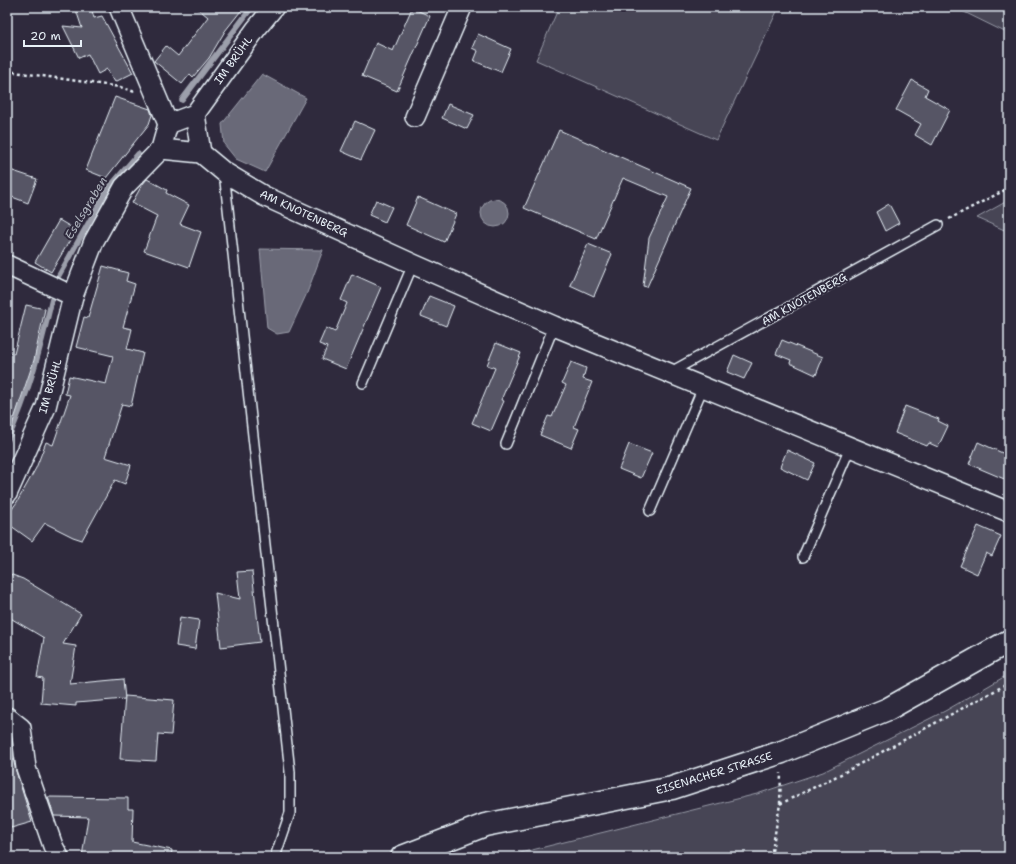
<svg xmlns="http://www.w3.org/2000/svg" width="1016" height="864" font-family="'Shantell Sans',sans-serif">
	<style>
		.green { fill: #464455; stroke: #979aa6 }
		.water { fill: #696978; stroke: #9c9fab }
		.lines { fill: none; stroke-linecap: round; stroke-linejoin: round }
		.stream { stroke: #9c9fab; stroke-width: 5.5 }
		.building { fill: #575565; stroke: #e8f1f8 }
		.lane-casing { stroke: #e8f1f8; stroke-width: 12 }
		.street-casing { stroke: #e8f1f8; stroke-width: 22 }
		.secondary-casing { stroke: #e8f1f8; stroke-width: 25 }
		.path { stroke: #e8f1f8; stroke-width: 2.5; stroke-dasharray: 3 3; stroke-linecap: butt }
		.lane { stroke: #2f2a3d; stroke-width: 9 }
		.street { stroke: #2f2a3d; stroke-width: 19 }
		.secondary { stroke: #2f2a3d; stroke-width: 22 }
		.labels { text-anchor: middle; stroke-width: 4; stroke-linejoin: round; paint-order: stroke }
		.street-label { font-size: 11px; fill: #e8f1f8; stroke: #2f2a3d }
		.water-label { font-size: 12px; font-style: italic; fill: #afb4be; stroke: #2f2a3d }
	</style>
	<rect width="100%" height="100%" fill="#2f2a3d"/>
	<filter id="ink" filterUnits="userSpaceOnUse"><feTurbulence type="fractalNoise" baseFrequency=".025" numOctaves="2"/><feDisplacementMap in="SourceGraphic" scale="8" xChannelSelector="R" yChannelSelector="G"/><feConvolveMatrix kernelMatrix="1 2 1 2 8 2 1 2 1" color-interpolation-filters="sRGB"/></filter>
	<g filter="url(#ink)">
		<g class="green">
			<path d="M559 7H779L716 140 536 60Z"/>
			<path d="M954 7H1009V34Z"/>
			<path d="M1009 200V232L977 218Z"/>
			<path d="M1009 674V857H504L757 794 823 772 945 711Z"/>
		</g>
		<g class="water">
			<path d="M262 74 306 98 265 172 236 159 224 144 222 124Z"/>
			<circle cx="495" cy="213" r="14"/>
			<path d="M260 249 323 250 307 293 289 332 277 334 267 328Z"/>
		</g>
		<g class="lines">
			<g class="stream">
				<path d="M182 100 252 7"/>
				<path d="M58 277 107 190 138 154"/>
				<path d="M7 441C29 393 40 350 52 299"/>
			</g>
		</g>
		<g class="building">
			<path d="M75 7H91L94 18 102 16 133 73 115 82 107 69 98 74 88 54 79 58 63 26 82 28Z"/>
			<path d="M196 7H244L225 31 209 58 193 77 190 74 182 84 154 61 166 46 178 56 208 17Z"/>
			<path d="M412 8 430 16 397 91 362 76 376 43 393 51Z"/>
			<path d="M478 34 511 49 501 72 474 61 478 51 472 48Z"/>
			<path d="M912 80 928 89 925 96 950 110 932 145 915 135 921 124 896 110Z"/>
			<path d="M115 97 150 109 152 115 149 124 106 178 86 170Z"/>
			<path d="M448 104 474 115 467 129 442 118Z"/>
			<path d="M355 121 375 130 361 160 341 151Z"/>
			<path d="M559 130 691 188 647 287 643 286 649 238 668 197 623 178 596 239 524 208Z"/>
			<path d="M10 170 37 179 28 203 7 195V180Z"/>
			<path d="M147 179 167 190 166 193 189 205 180 224 201 232 189 267 144 251 157 216 132 203 142 185Z"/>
			<path d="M418 197 456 214 444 242 406 225Z"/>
			<path d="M376 200 392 207 385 222 369 215Z"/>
			<path d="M889 204 899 223 885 231 876 212Z"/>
			<path d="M59 220 76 230 51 272 35 262Z"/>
			<path d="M588 244 612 254 594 296 570 285Z"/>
			<path d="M103 266 128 273 126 281 135 284 123 327 132 329 127 349 143 353 131 406 122 404 105 457 131 465 125 484 115 480 82 540 73 537 45 523 32 541 7 523V516L17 502 36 468 46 442 53 445 70 395 65 394 69 376 106 384 113 356 76 347 84 317 88 318Z"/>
			<path d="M352 274 381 287 346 369 322 359 327 347 319 344 326 328 335 332 347 303 341 300Z"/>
			<path d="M429 296 454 306 446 326 421 316Z"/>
			<path d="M26 305 45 309 34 360 10 431H7V351L14 354Z"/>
			<path d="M782 340 823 357 816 375 790 363 791 360 776 354Z"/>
			<path d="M496 343 521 353 501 400 504 401 491 431 472 423 495 368 487 365Z"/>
			<path d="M734 355 752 363 744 379 727 372Z"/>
			<path d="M571 362 586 368 583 379 592 382 574 427 579 429 571 448 540 435 548 416 552 417 566 385 562 383Z"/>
			<path d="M905 406 939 419 938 421 948 426 938 447 929 443 927 446 895 433Z"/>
			<path d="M978 442 1009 456V481L969 464Z"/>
			<path d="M629 444 652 453 641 478 619 469Z"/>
			<path d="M787 450 815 463 807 480 780 467Z"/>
			<path d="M978 526 1001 536 992 556 986 553 977 574 960 566Z"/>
			<path d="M252 571 260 642 221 647 215 593 240 599 237 572Z"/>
			<path d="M7 573 23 579 81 614 63 644 76 646 70 684 123 679 125 699 76 703V706L41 703 43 678 37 677 44 638 7 616Z"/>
			<path d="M180 617 199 620 195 649 176 646Z"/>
			<path d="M125 696 174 700 171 735 158 734 156 761 120 759Z"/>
			<path d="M11 750 16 771 32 822 11 828 7 816V751Z"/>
			<path d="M48 797 128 798V809H133L132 842 172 850 171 857H82L88 817 54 816Z"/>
		</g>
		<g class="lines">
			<defs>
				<g id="lane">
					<path d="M224 172 290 772V813L275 857"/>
					<path d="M669 373 938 225"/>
					<path d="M363 383 413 264"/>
					<path d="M506 444 554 326"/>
					<path d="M650 511 704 385"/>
					<path d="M803 557 850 448"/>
				</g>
				<g id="street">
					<path d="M195 114 201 153"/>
					<path d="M415 117 462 7"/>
					<path d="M168 124 195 114 256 29 274 7"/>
					<path d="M161 149 201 153"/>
					<path d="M201 153 224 172 264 196 413 264 554 326 1009 512"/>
					<path d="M7 265 73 296"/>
					<path d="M7 494 46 407 73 296 94 241 124 187 161 149 168 124 119 7"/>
					<path d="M7 717 21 728 26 768 53 846 59 857"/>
				</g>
				<path id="secondary" d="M402 857 485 825 672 788 782 752 888 709 1009 641"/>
			</defs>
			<use href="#lane" class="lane-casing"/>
			<use href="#street" class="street-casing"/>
			<use href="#secondary" class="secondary-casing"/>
			<g class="path">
				<path d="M7 71 120 87 135 92"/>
				<path d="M949 219 1009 188"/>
				<path d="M780 804 843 773 1009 683"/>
				<path d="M771 857 780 804 781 773"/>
			</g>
			<use href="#lane" class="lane"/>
			<use href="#street" class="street"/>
			<use href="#secondary" class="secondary"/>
		</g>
	</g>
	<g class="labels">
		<g class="street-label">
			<text transform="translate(233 60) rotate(-54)" y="4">IM BRÜHL</text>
			<text transform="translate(304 213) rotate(25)" y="4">AM KNOTENBERG</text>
			<text transform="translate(804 299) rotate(-29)" y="4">AM KNOTENBERG</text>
			<text transform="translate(50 386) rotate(-74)" y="4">IM BRÜHL</text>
			<text transform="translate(714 773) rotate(-17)" y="4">EISENACHER STRASSE</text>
		</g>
		<g class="water-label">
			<text transform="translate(86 208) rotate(-59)" y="4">Eselsgraben</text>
		</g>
	</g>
	<rect width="1016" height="864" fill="none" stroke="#2f2a3d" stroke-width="24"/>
	<rect x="12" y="12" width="992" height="840" fill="none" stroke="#e8f1f8" stroke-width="1.5" filter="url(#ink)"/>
	<path d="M24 40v6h57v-6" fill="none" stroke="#e8f1f8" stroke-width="2"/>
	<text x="30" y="40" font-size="12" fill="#e8f1f8" stroke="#2f2a3d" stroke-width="3" paint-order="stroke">20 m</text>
</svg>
